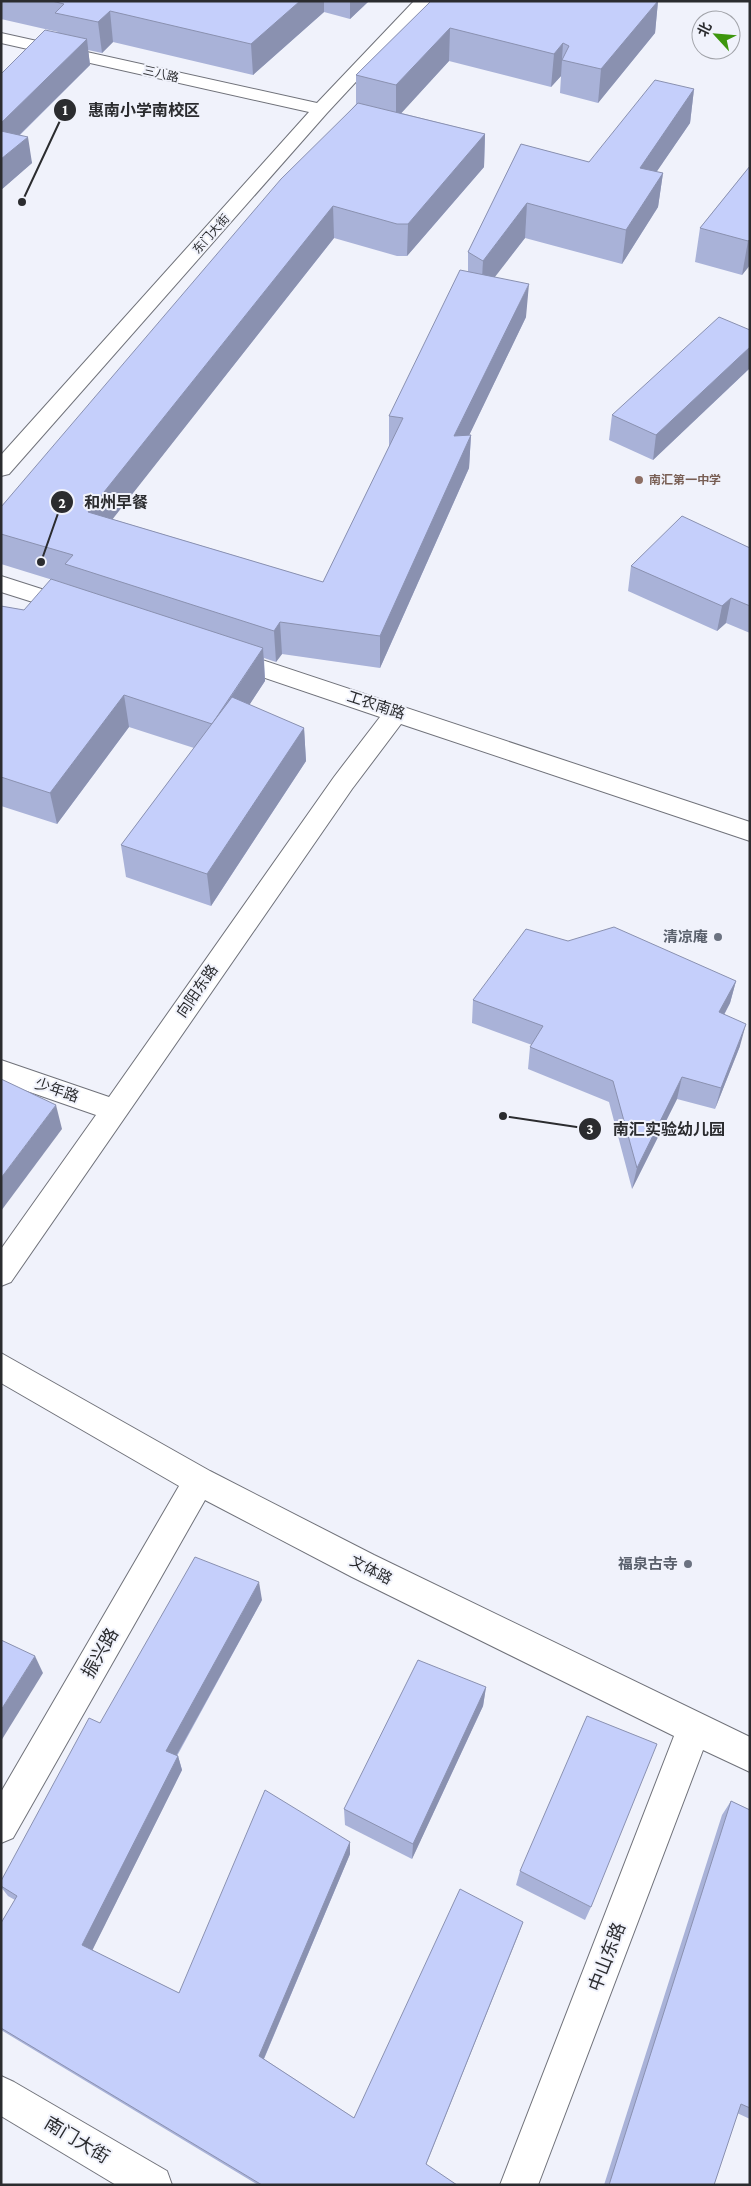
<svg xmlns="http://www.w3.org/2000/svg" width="751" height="2186" font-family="'Crimson Pro','Noto Sans SC',serif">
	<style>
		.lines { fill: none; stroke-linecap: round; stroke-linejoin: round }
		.street-casing { stroke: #70727a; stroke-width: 2 }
		.secondary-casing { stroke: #70727a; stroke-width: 2 }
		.street { fill: #fff; fill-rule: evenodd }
		.secondary { fill: #fff; fill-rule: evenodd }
		.wall { fill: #a9b2d8 }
		.shaded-wall { fill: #8a91b0 }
		.building { fill: #c5cffb; stroke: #8a91b0 }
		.education-dot { fill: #8d6e63; stroke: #f0f2fb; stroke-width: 2 }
		.worship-dot { fill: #6b7280; stroke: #f0f2fb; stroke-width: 2 }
		.labels { text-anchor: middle; stroke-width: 4; stroke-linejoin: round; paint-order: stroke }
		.far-street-label { font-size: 12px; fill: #2b2c2f; stroke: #f0f2fb }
		.far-education-label { font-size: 12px; font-weight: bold; fill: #785e54; stroke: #f0f2fb; text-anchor: start }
		.street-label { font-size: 15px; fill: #2b2c2f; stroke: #f0f2fb }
		.worship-label { font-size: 15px; font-weight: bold; fill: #5b616d; stroke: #f0f2fb; text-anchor: end }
		.near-street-label { font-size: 18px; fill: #2b2c2f; stroke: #f0f2fb }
		.leader { fill: none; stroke: #2b2c2f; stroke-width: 2 }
		.callout-dot { fill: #2b2c2f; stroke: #f0f2fb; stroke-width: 2 }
		.mark-label { font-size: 15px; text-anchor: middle; font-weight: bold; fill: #fff }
		.callout-label { font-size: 16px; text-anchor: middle; font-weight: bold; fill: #2b2c2f; stroke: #f0f2fb; stroke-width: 4; stroke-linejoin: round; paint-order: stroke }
	</style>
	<rect width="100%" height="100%" fill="#f0f2fb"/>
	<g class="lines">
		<defs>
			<g id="street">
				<path d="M414 1H431L327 113 9 474 1 476V455L309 112 1 43V33L317 103Z"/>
				<path d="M1 576 82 602 85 607 82 612 74 615 1 592Z"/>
				<path d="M229 649 750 822V841L401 724 352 789 11 1282 1 1286V1249L96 1115 1 1082V1060L109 1097 334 777 380 717 221 663 217 657 221 651Z"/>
				<path d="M1 1353 210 1471 374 1555 750 1737V1772L703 1750 538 2185H500L674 1736 352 1577 205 1500 13 1838 1 1843V1792L179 1486 1 1383Z"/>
			</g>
			<path id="secondary" d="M1 2076 14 2082 167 2171 172 2185H116L1 2116Z"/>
		</defs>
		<use href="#street" class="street-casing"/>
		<use href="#secondary" class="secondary-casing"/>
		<use href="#street" class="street"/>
		<use href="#secondary" class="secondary"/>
	</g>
	<g class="wall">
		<path d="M1 1H369L350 19 324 12 253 75 113 42 102 53 88 50 90 65 20 135 32 163 1 190V74L58 32 1 19Z"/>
		<path d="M431 1H658L655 33 598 103 560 93 561 76 551 87 449 61 401 113 485 134 484 167 407 256H397L334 238 112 519 323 582 389 447V416L468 271V252L521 144 589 162 694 89 690 123 656 172 663 173 658 207 622 264 525 238 494 277 526 317 469 435H471L469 468 380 668 282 654 276 662 264 658 265 681 249 705 304 728 306 761 211 906 126 877 121 845 194 748 129 727 57 824 1 806V606L24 610 69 585 1 564V507L356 104V75Z"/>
		<path d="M750 166V265L742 275 695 262 700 228Z"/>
		<path d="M750 330V368L653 460 609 440 612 415Z"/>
		<path d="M750 548V633L726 623 717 631 628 591 631 566Z"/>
		<path d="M568 941 736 981 730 1003 724 1015 740 1046 715 1109 677 1099 632 1189 609 1102 528 1069 530 1047 532 1045 472 1023 473 1000Z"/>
		<path d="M262 1600 177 1756H178L182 1770 92 1950 179 1993 350 1842V1854L264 2059 354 2118 523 1922 426 2165 457 2185H258L1 2030V1923L15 1900 8 1896 1 1887V1881L100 1723Z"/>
		<path d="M486 1687 483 1706 412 1859 345 1825 344 1809Z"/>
		<path d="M731 1801 750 1810V2119L737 2113 714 2185H604L722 1815Z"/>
		<path d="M520 1871 591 1907 585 1920 516 1885Z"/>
	</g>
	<g class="shaded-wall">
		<path d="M300 1H324V12L253 75 251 44Z"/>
		<path d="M350 1H369L350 19Z"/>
		<path d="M658 1 655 33 598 103 601 69Z"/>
		<path d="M110 11 113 42 102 53 98 22Z"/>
		<path d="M450 28 449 61 396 119V85Z"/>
		<path d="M87 39 90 65 1 153V123Z"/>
		<path d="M563 43 561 76 551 87 554 54Z"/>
		<path d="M694 89 690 123 636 202 640 168Z"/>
		<path d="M485 134 484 167 407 256 408 224Z"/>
		<path d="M28 137 32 163 1 190V159Z"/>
		<path d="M663 173 658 207 622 264 626 230Z"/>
		<path d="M527 203 525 238 481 295 483 261Z"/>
		<path d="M333 206 334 238 93 544 88 512Z"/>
		<path d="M750 239V265L742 275 748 241Z"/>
		<path d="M529 284 526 317 453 469 454 436Z"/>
		<path d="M750 347V368L653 460 656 435Z"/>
		<path d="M471 435 469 468 380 668V636Z"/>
		<path d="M731 598 726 623 717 631 722 606Z"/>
		<path d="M280 622 282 654 276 662 274 631Z"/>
		<path d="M263 648 265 681 216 756 213 724Z"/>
		<path d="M124 695 129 727 57 824 50 793Z"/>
		<path d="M304 728 306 761 211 906 207 874Z"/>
		<path d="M736 981 730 1003 713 1035 719 1012Z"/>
		<path d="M746 1024 740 1046 715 1109 721 1088Z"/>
		<path d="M682 1077 677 1099 632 1189 637 1168Z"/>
		<path d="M56 1105 62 1129 1 1211V1178Z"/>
		<path d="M259 1582 262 1600 171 1765 166 1751Z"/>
		<path d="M35 1656 43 1673 1 1741V1710Z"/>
		<path d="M486 1687 483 1706 412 1859 413 1844Z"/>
		<path d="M178 1756 182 1770 90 1955 82 1945Z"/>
		<path d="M350 1842V1854L262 2063 259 2056Z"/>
		<path d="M523 1922 519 1933 424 2169 426 2164Z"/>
	</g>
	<g class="building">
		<path d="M52 1H300L251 44 110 11 98 22 55 13 64 4Z"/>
		<path d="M431 1H658L601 69 562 60 569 46 563 43 554 54 450 28 396 85 356 75Z"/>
		<path d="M45 30 87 39 1 123V74Z"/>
		<path d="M655 80 694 89 640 168 663 173 626 230 527 203 483 261 468 252 521 144 589 162Z"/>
		<path d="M358 103 485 134 408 224H397L333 206 88 512 323 582 403 418 389 416 460 270 529 284 454 436 471 435 380 636 280 622 274 631 65 564 73 555 1 534V507L281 179Z"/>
		<path d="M1 131 28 137 1 159Z"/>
		<path d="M750 166V239L748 241 700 228Z"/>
		<path d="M719 317 750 330V347L656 435 612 415Z"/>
		<path d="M682 516 750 548V606L731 598 722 606 631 566Z"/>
		<path d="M51 579 263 648 212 724 124 695 50 793 1 777V606L24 610Z"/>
		<path d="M232 697 304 728 207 874 121 845Z"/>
		<path d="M614 927 736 981 719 1012 746 1024 721 1088 682 1077 637 1168 613 1081 530 1047 543 1026 473 1000 526 929 568 941Z"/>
		<path d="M1 1079 56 1105 1 1178Z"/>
		<path d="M195 1557 259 1582 166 1751 178 1756 82 1945 179 1993 265 1790 350 1842 259 2056 354 2118 460 1889 523 1922 426 2164 457 2185H262L1 2028V1923L17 1896 1 1886V1881L89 1718 100 1723Z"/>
		<path d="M1 1640 35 1656 1 1710Z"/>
		<path d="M418 1660 486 1687 413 1844 344 1809Z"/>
		<path d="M587 1716 657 1744 591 1907 520 1871Z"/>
		<path d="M731 1801 750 1810V2108L741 2104 714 2185H609Z"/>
	</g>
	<circle class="education-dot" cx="639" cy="480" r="5"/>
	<g class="worship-dot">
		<circle cx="718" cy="937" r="5"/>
		<circle cx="688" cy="1564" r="5"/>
	</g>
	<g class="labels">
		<g class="far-street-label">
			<text transform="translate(161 74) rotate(13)" y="4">三八路</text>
			<text transform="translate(211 234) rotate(-48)" y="4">东门大街</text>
		</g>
		<g class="far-education-label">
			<text x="649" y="484">南汇第一中学</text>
		</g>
		<g class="street-label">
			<text transform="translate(376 705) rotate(18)" y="5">工农南路</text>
			<text transform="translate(197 991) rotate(-55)" y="5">向阳东路</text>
			<text transform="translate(57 1090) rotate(19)" y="5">少年路</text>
			<text transform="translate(371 1570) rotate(27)" y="5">文体路</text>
		</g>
		<g class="worship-label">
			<text x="708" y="942">清凉庵</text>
			<text x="678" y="1569">福泉古寺</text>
		</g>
		<g class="near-street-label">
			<text transform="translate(100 1653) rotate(-60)" y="6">振兴路</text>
			<text transform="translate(607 1957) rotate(-69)" y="6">中山东路</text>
			<text transform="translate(77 2140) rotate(31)" y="6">南门大街</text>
		</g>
	</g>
	<path class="leader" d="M22 202L65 110M41 562L62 502M503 1116L590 1129"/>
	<g class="callout-dot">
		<circle cx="22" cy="202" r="5"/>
		<circle cx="41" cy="562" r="5"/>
		<circle cx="503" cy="1116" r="5"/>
		<circle cx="65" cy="110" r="12"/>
		<circle cx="62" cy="502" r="12"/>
		<circle cx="590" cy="1129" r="12"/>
	</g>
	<g class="mark-label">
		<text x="65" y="115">1</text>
		<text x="62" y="508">2</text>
		<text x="590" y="1134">3</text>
	</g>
	<g class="callout-label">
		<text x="144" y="116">惠南小学南校区</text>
		<text x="116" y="508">和州早餐</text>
		<text x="669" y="1135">南汇实验幼儿园</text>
	</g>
	<rect width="751" height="2186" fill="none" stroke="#2b2c2f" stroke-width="5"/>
	<g transform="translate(716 35) rotate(296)"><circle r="24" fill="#f0f2fb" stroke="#a1a3a9"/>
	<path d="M0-4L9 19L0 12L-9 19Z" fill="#3d960d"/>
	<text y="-8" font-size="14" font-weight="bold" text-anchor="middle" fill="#2b2c2f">北</text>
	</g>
</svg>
